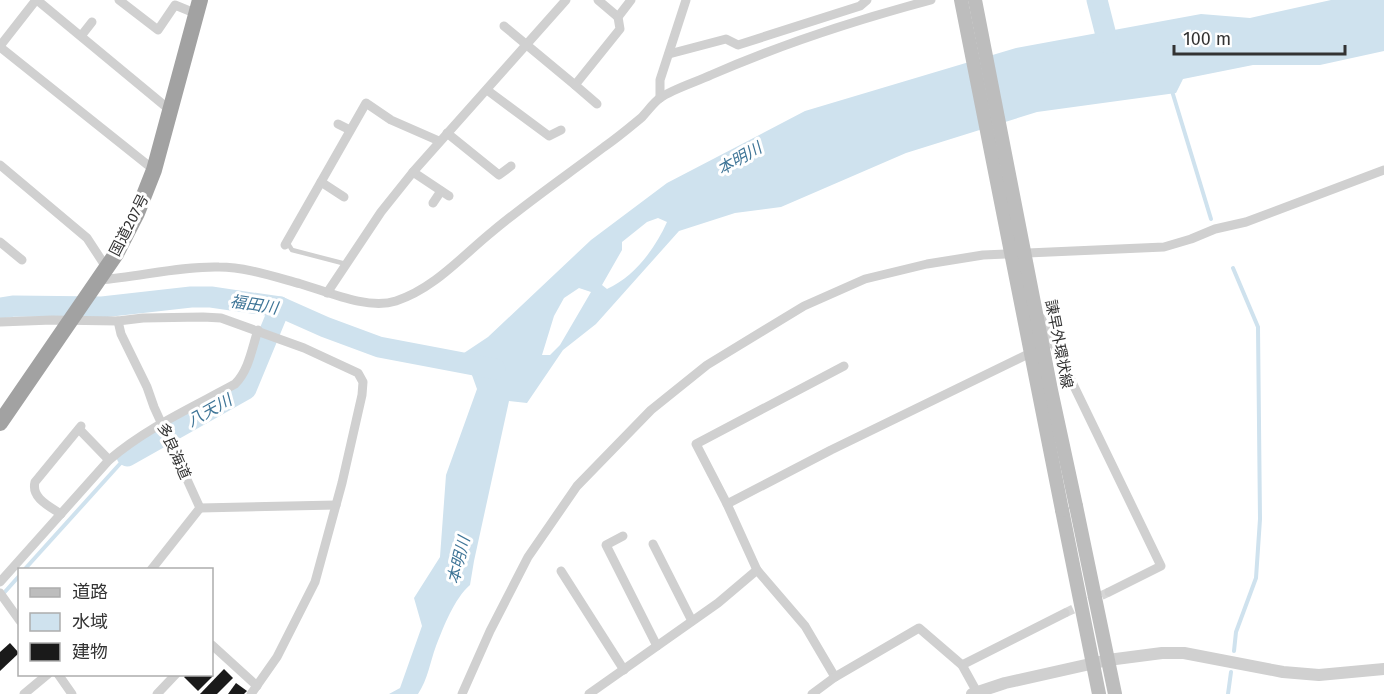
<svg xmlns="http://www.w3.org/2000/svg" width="1384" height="694" font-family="'Fira Sans','Noto Sans JP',sans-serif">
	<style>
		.water { fill: #cfe2ee; fill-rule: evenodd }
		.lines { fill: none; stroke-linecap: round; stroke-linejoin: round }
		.stream { stroke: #cfe2ee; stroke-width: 4 }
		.river { stroke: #cfe2ee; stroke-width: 21 }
		.building { fill: #1a1a1a }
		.minor-tunnel { stroke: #d6d6d6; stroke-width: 9; stroke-dasharray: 9 4.5; stroke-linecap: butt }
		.service { stroke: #d0d0d0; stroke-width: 4.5 }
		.minor { stroke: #d0d0d0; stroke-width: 9 }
		.tertiary { stroke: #d0d0d0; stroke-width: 12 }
		.secondary { stroke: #bdbdbd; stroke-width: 14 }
		.trunk { stroke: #a2a2a2; stroke-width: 16 }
		.secondary-bridge { stroke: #bdbdbd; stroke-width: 14 }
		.labels { text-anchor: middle; stroke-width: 6; stroke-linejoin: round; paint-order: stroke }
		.street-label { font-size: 15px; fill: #333; stroke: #fff }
		.water-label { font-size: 16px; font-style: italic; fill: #3f7597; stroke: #fff }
	</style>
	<rect width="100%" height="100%" fill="#fff"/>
	<path class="water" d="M1331 0H1384V51L1320 65H1253L1183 79 1176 93 1037 112 906 153 781 207 735 213 679 231 596 324 563 350 527 403 509 401 474 561 470 585C454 599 444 626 436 646 430 662 428 679 418 694H389L400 688 422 626 414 598 440 557 446 475 477 389 464 353 488 337 591 240 667 183 805 111 1016 48 1201 14 1250 18ZM658 218 667 222C655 249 634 277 607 289L602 285 622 250V242L647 222ZM579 288 591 292 560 345 550 355H542L554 316 564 298Z"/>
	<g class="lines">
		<g class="stream">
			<path d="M1172 91 1211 219"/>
			<path d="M1233 268 1258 327 1260 519 1256 578 1236 632 1234 651"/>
			<path d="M24 570 127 456"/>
			<path d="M3 594 20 575"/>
			<path d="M1228 694 1231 672"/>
		</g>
		<g class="river">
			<path d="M1097 0 1108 43"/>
			<path d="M0 308 14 306 102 307 191 297H211L280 307 325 327 379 347 495 369"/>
			<path d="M127 456 246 389 280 307"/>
		</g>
	</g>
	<g class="building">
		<path d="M10 643 19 653 0 671V652Z"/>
		<path d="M224 669 233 678 217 694H200Z"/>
		<path d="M187 674H212L213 676 198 691 184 677Z"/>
		<path d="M236 683 247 691 244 694H228Z"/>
	</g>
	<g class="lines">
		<path class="minor-tunnel" d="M1065 613 1109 592"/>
		<path class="service" d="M287 242 292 250 346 264"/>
		<g class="minor">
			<path d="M37 0 171 111"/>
			<path d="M119 0 158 30 175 5 197 14"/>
			<path d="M598 0 618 17 631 0"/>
			<path d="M504 26 575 85 620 29 618 17"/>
			<path d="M81 36 92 22"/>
			<path d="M0 46 36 0"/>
			<path d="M0 47 154 170"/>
			<path d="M669 54 726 39 738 45 860 6 867 0"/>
			<path d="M575 85 597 104"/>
			<path d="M487 90 549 136 561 130"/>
			<path d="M660 98V80L686 0"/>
			<path d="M338 124 350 130"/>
			<path d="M447 133 499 175 511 166"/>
			<path d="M0 165 87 238 106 267"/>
			<path d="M413 172 449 196"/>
			<path d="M321 182 344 197"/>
			<path d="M433 203 441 191"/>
			<path d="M0 242 22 260"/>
			<path d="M285 245 366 103 391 120 439 141"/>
			<path d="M99 280C139 277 180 266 219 267 246 267 275 277 301 284 328 292 368 310 396 301 435 288 462 256 493 231 529 201 567 175 604 147 617 138 629 128 641 118 647 112 653 103 660 98 673 89 696 82 711 75 782 44 856 20 931 0"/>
			<path d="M327 293 381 212 413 172 566 0"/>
			<path d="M1041 318 1161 566 1109 592"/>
			<path d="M118 321 121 334 147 387 154 407 200 508 151 570"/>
			<path d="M0 322 52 320 118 321 143 318 203 317 221 318 304 348 358 373 363 382 362 395 342 483 315 582 277 657 251 694"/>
			<path d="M79 429 109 460"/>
			<path d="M727 504 831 450 1053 342"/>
			<path d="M200 508 336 505"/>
			<path d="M61 514C49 506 31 498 35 482L81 426"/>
			<path d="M623 536 606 545 657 646"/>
			<path d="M653 544 692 621"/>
			<path d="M561 571 624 670"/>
			<path d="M0 582 109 460C146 428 193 407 235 384 249 370 252 348 258 330"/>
			<path d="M0 593 20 621"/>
			<path d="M212 645 257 686"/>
			<path d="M962 665 1065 613"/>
			<path d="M58 674 72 694"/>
			<path d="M835 677 805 626 757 570 727 504 696 444 844 366"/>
			<path d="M24 694 48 674"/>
			<path d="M157 694 176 674"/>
			<path d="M462 694 490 631 528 557 577 486 651 410 707 365 804 306 865 279 927 264 983 255 1164 247 1191 239 1215 229 1246 222 1384 170"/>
			<path d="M589 694 718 603 757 570"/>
			<path d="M812 694 835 677 919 628 962 665 978 694"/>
		</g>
		<path class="tertiary" d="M972 694 1005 683 1108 660 1162 653H1184L1283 672 1319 675 1384 669"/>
		<g class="secondary">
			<path d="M1076 506 1115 694"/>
			<path d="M1062 510 1099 694"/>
		</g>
		<path class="trunk" d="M0 423 116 254 137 213 154 170 200 0"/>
		<g class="secondary-bridge">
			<path d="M961 0 1062 510"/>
			<path d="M975 0 1051 390 1076 506"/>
		</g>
	</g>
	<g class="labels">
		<g class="street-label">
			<text transform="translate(129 225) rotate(-63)" y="5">国道207号</text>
			<text transform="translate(1059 344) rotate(79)" y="5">諫早外環状線</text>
			<text transform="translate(174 451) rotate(66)" y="5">多良海道</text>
		</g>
		<g class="water-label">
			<text transform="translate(739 158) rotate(-30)" y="6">本明川</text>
			<text transform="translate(254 304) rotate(9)" y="6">福田川</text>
			<text transform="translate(209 410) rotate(-29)" y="6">八天川</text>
			<text transform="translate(458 560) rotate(-76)" y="6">本明川</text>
		</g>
	</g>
	<rect x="18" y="568" width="195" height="108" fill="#ffffff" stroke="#adadad" stroke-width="1.5"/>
	<rect x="30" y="588" width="30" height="9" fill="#bdbdbd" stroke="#adadad" stroke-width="1.5"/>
	<text x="72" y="598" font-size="18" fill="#333333">道路</text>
	<rect x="30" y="613" width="30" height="18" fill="#cfe2ee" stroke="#adadad" stroke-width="1.5"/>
	<text x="72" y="628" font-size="18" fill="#333333">水域</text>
	<rect x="30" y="643" width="30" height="18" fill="#1a1a1a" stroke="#adadad" stroke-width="1.5"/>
	<text x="72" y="658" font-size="18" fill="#333333">建物</text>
	<path d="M1174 45v9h171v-9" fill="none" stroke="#333333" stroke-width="3"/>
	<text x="1183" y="45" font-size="18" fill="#333333" stroke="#ffffff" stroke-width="4.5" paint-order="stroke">100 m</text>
</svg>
